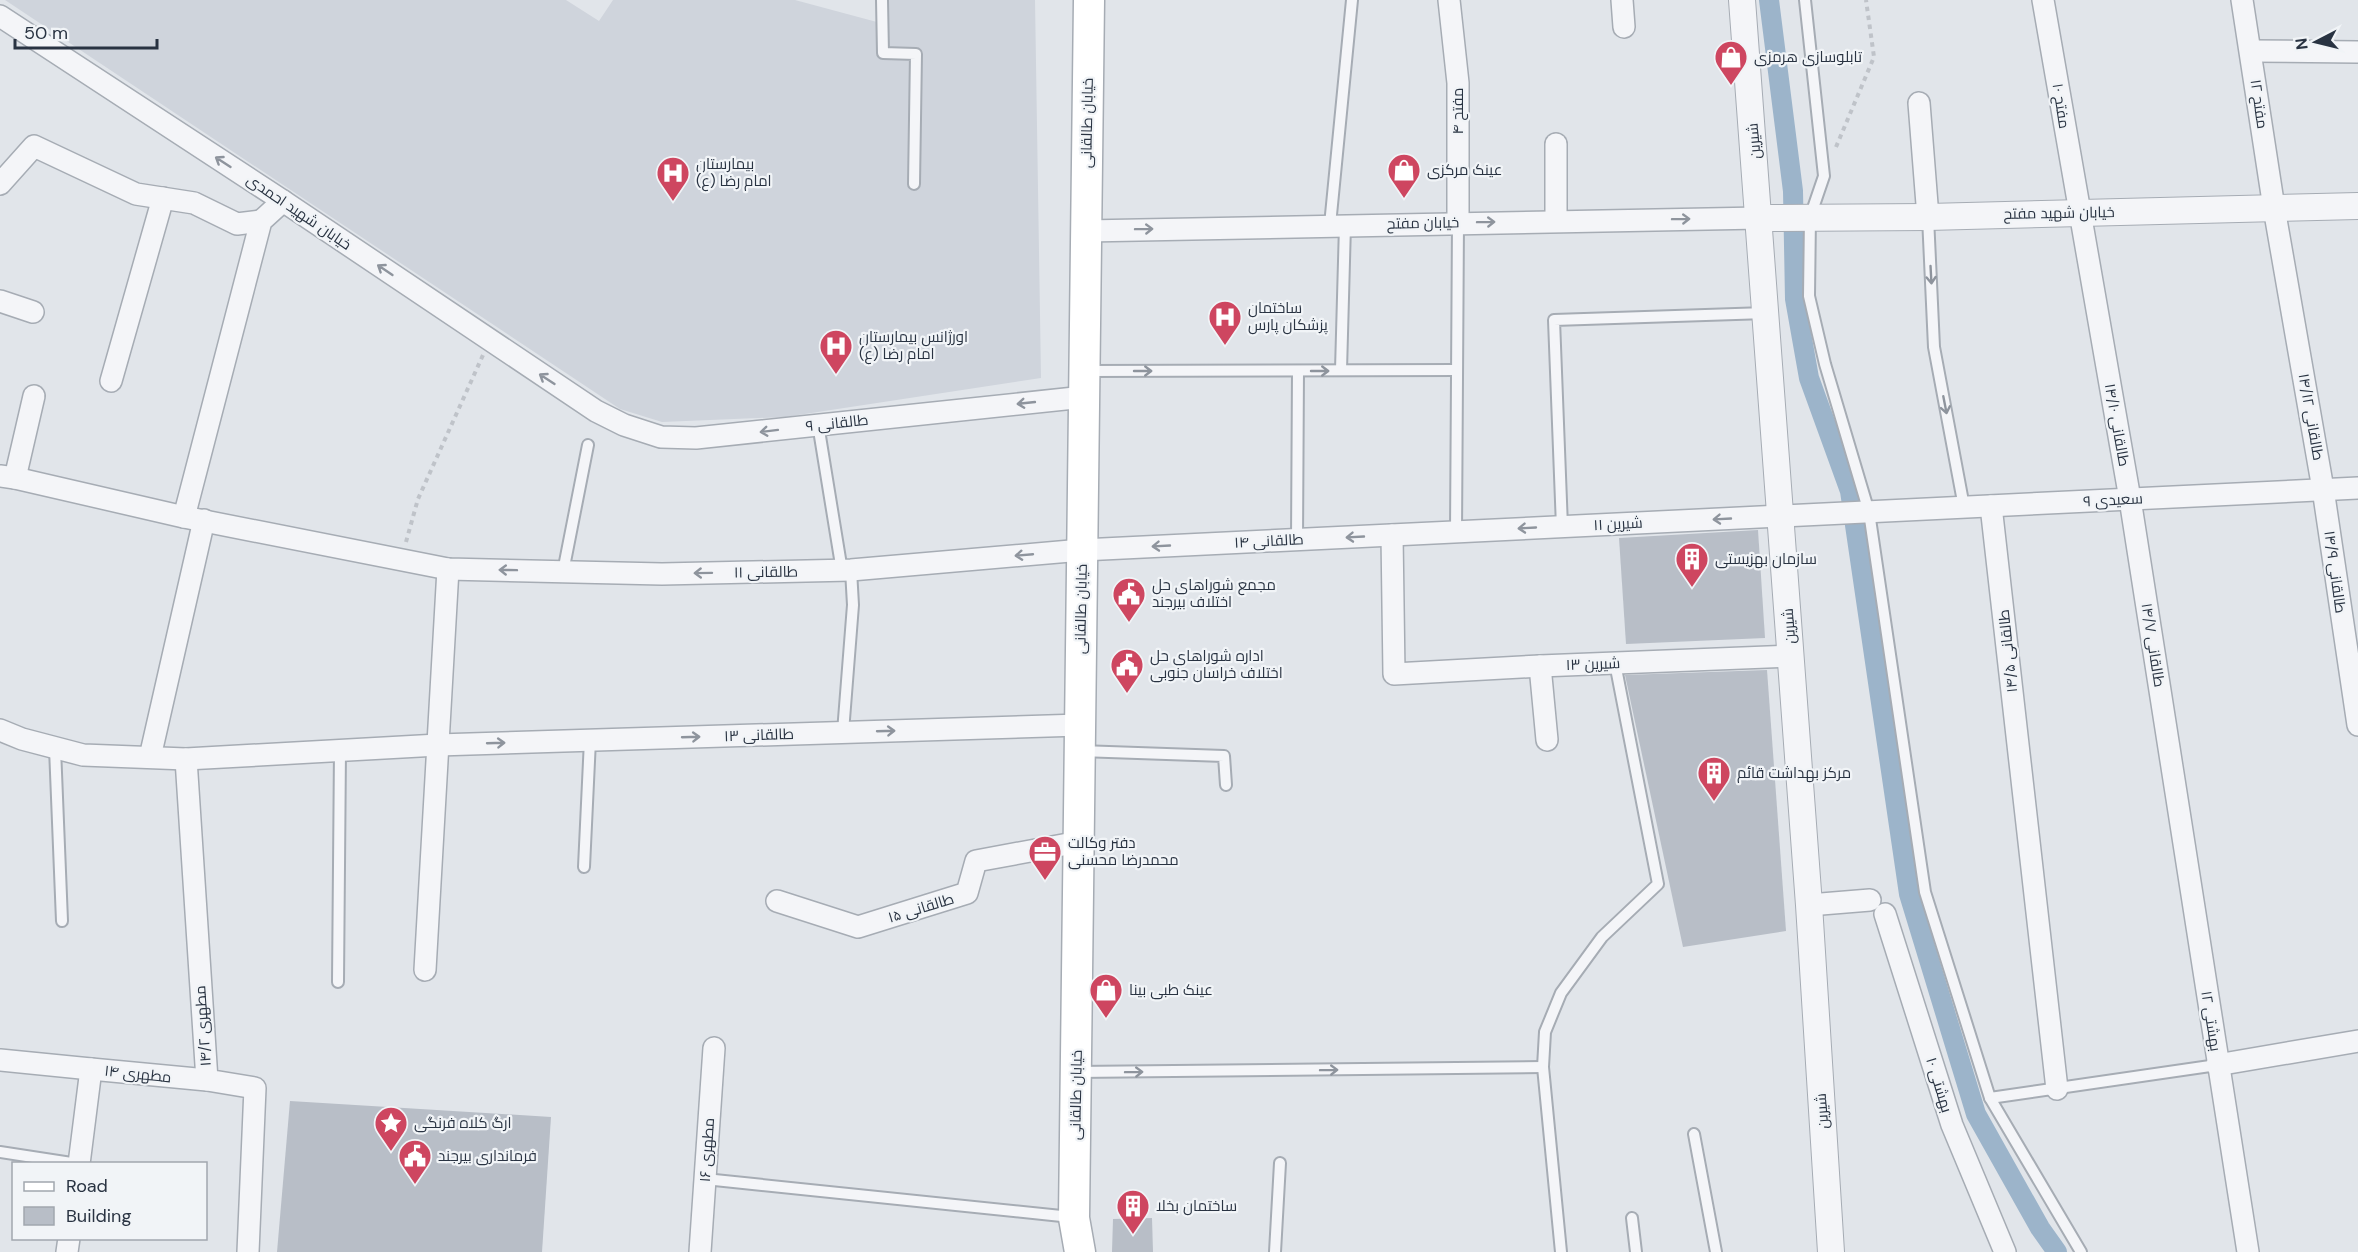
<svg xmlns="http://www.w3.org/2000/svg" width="2358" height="1252" font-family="'DM Sans',Cairo,sans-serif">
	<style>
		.built { fill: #cfd4dc }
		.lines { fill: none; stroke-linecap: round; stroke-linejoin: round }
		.canal { stroke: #9cb4ca; stroke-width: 20 }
		.building { fill: #b8bec7 }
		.service-casing { stroke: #a6acb4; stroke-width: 14 }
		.minor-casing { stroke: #a6acb4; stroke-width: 24 }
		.tertiary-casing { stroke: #a6acb4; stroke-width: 28 }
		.secondary-casing { stroke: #a6acb4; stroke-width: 33 }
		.path { stroke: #bfc3c9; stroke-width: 4; stroke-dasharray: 4.5 4.5; stroke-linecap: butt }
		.service { stroke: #f4f5f8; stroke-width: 10 }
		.minor { stroke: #f4f5f8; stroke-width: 21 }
		.tertiary { stroke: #f4f5f8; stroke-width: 26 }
		.secondary { stroke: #fff; stroke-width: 30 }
		.oneway { stroke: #8e949d }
		.labels { text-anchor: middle; stroke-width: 4.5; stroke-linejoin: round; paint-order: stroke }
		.poi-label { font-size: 15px; fill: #293342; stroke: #f1f4f7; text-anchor: start }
		.street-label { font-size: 15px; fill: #293342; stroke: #f1f4f7 }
	</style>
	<rect width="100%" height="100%" fill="#e1e5ea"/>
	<path class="built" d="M5 0H566L599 21 613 0H795L888 25 887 0H1035L1041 378 785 417 662 422 620 409Z"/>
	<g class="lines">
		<path class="canal" d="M1769 0 1793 191 1795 299 1809 378 1850 491 1909 894 1976 1114 2040 1228 2057 1252"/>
	</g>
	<g class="building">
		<path d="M1758 530 1765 638 1626 644 1619 538Z"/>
		<path d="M1767 670 1786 931 1683 947 1625 675Z"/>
		<path d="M290 1101 551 1117 542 1252H277Z"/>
		<path d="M1152 1218 1153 1252H1112L1113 1219Z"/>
	</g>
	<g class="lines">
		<defs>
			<g id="service">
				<path d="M882 0 883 53 916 54 914 184"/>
				<path d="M1805 0 1824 176 1810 217 1809 296 1825 364 1869 512 1925 892 1990 1098 2081 1252"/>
				<path d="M1928 217 1934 347 1964 507"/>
				<path d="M1330 225 1352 0"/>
				<path d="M1341 370 1345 225"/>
				<path d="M1086 371 1457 370"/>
				<path d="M818 424 842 571"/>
				<path d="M1562 527 1554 320 1766 313"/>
				<path d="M1456 532 1458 223"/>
				<path d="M1297 540 1298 371"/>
				<path d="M563 572 588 445"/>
				<path d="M843 732 853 605 851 570"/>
				<path d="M55 748 62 921"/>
				<path d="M1080 751 1224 756 1226 785"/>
				<path d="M584 867 590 740"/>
				<path d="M338 982 340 750"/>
				<path d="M1076 1072 1543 1067"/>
				<path d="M1990 1098 2217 1065"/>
				<path d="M1694 1134 1716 1252"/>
				<path d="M0 1152 78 1164"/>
				<path d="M705 1179 1071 1217"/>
				<path d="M1632 1218 1636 1252"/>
				<path d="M1275 1252 1280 1163"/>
				<path d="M1561 1252 1543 1067 1545 1032 1561 993 1602 937 1658 884 1615 663"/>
			</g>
			<g id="minor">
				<path d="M1449 0 1458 83V223"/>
				<path d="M1622 0 1624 27"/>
				<path d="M2043 0 2130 499 2248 1252"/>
				<path d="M2242 0 2274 208 2323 489 2358 725"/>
				<path d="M0 16 283 201 596 411 624 425 661 437 696 438 1084 397"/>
				<path d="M2251 51 2358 52"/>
				<path d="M1919 103 1928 217"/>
				<path d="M1556 144V221"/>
				<path d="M0 184 34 146 136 194 194 203 237 224 261 221"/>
				<path d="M1086 231 1760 218"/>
				<path d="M0 301 33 312"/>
				<path d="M111 381 163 198"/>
				<path d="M0 476 15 478 184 517 448 569 662 574 851 570 1082 550 2358 488"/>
				<path d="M15 478 34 396"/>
				<path d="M1991 506 2057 1089"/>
				<path d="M184 517 261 221 283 201"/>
				<path d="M1392 535 1394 674 1540 666 1791 656"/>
				<path d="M1540 666 1547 740"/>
				<path d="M0 730 22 739 83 755 186 759 438 745 1080 725"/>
				<path d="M150 757 204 520"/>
				<path d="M186 759 207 1080 255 1088 248 1252"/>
				<path d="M777 901 858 927 967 893 976 861 1079 842"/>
				<path d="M1809 905 1870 900"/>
				<path d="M1885 914 1952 1125 2005 1252"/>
				<path d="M425 970 448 569"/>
				<path d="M0 1060 91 1069"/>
				<path d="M2217 1065 2358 1041"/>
				<path d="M79 1164 91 1069 207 1080"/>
				<path d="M67 1252 69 1238"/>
				<path d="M700 1252 714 1048"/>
			</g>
			<g id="tertiary">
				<path d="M1742 0 1809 905 1831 1252"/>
				<path d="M1760 218 1928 217 2358 206"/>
			</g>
			<path id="secondary" d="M1080 1252 1074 1218 1089 0"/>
		</defs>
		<use href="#service" class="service-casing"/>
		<use href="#minor" class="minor-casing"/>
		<use href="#tertiary" class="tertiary-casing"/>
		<use href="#secondary" class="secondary-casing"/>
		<g class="path">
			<path d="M1836 147 1874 57 1866 0"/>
			<path d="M406 542 418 499 483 355"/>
		</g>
		<use href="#service" class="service"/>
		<use href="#minor" class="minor"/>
		<use href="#tertiary" class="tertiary"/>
		<use href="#secondary" class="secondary"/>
	</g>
	<defs><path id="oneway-shaft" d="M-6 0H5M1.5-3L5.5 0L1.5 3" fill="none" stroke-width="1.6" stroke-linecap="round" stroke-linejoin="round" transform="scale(1.5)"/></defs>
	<g class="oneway">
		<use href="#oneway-shaft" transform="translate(223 162) rotate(-147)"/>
		<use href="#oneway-shaft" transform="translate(1681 219) rotate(-1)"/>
		<use href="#oneway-shaft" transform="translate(1486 222) rotate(-1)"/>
		<use href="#oneway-shaft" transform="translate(1144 229) rotate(-1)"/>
		<use href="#oneway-shaft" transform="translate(385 270) rotate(-146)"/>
		<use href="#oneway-shaft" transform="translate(1931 275) rotate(87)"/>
		<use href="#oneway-shaft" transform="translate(1143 371)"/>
		<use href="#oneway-shaft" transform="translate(1320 371)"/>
		<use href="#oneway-shaft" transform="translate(547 379) rotate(-147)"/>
		<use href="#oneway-shaft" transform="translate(1026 403) rotate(174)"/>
		<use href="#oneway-shaft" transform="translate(1945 405) rotate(79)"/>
		<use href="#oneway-shaft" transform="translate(769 431) rotate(173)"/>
		<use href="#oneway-shaft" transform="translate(1722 519) rotate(177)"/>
		<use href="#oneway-shaft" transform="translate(1527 528) rotate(177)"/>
		<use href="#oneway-shaft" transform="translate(1355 537) rotate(177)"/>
		<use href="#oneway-shaft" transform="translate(1161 546) rotate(177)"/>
		<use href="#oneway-shaft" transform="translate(1024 555) rotate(175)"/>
		<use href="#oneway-shaft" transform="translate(508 570) rotate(-179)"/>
		<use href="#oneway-shaft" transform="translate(703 573) rotate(179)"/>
		<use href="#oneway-shaft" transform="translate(886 731) rotate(-2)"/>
		<use href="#oneway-shaft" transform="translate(691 737) rotate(-2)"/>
		<use href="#oneway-shaft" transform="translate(496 743) rotate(-2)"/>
		<use href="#oneway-shaft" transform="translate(1329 1070) rotate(-1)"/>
		<use href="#oneway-shaft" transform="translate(1134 1072) rotate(-1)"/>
	</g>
	<defs>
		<symbol id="shop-pin" viewBox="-11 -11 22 30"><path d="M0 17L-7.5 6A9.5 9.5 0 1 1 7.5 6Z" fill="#ce4660" stroke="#f1f4f7"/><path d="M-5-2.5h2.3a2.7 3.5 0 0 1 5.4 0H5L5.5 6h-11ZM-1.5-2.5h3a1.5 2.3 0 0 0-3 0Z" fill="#fff"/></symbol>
		<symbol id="hospital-pin" viewBox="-11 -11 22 30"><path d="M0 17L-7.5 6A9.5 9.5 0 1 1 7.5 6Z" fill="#ce4660" stroke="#f1f4f7"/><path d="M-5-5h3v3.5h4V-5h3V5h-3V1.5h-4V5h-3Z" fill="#fff"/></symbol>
		<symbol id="building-pin" viewBox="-11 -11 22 30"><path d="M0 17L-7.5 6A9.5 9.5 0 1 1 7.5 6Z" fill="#ce4660" stroke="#f1f4f7"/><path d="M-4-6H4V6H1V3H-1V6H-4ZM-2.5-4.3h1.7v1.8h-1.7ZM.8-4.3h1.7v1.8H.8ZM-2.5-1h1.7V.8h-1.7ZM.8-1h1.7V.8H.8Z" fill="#fff"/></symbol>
		<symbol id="civic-pin" viewBox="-11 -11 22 30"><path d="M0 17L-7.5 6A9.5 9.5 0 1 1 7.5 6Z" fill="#ce4660" stroke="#f1f4f7"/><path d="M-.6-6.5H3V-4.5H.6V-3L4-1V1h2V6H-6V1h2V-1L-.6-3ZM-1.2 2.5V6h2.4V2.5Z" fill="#fff"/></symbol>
		<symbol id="office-pin" viewBox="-11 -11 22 30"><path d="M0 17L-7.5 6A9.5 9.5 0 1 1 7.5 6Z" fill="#ce4660" stroke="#f1f4f7"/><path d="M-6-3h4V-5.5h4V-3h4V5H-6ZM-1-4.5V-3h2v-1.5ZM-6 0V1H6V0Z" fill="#fff"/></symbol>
		<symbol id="sight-pin" viewBox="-11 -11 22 30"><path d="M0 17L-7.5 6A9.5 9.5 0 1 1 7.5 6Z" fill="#ce4660" stroke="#f1f4f7"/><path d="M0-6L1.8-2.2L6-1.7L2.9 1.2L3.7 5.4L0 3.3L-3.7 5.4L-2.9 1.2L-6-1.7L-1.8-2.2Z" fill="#fff"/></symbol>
	</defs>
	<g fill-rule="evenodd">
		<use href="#shop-pin" x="1712" y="38" width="38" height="52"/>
		<use href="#shop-pin" x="1385" y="151" width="38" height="52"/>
		<use href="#hospital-pin" x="654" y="154" width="38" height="52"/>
		<use href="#hospital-pin" x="1206" y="298" width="38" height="52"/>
		<use href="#hospital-pin" x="817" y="327" width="38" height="52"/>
		<use href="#building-pin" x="1673" y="540" width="38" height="52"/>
		<use href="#civic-pin" x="1110" y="575" width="38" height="52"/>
		<use href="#civic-pin" x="1108" y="646" width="38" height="52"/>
		<use href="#building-pin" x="1695" y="754" width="38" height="52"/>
		<use href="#office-pin" x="1026" y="833" width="38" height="52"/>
		<use href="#shop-pin" x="1087" y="971" width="38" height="52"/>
		<use href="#sight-pin" x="372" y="1104" width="38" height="52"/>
		<use href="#civic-pin" x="396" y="1137" width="38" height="52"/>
		<use href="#building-pin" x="1114" y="1187" width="38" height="52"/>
	</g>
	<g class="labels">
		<g class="poi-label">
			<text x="1754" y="62">تابلوسازی هرمزی</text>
			<text x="696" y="169">بیمارستان<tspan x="696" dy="17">امام رضا (ع)</tspan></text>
			<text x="1427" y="175">عینک مرکزی</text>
			<text x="1248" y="313">ساختمان<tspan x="1248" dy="17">پزشکان پارس</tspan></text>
			<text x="859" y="342">اورژانس بیمارستان<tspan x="859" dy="17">امام رضا (ع)</tspan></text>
			<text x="1715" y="564">سازمان بهزیستی</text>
			<text x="1152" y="590">مجمع شوراهای حل<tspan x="1152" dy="17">اختلاف بیرجند</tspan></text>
			<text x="1150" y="661">اداره شوراهای حل<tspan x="1150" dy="17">اختلاف خراسان جنوبی</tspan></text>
			<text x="1737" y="778">مرکز بهداشت قائم</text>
			<text x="1068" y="848">دفتر وکالت<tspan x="1068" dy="17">محمدرضا محسنی</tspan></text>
			<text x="1129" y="995">عینک طبی بینا</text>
			<text x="414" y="1128">ارگ کلاه فرنگی</text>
			<text x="438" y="1161">فرمانداری بیرجند</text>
			<text x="1156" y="1211">ساختمان بخلا</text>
		</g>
		<g class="street-label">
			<text transform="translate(2259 104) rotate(82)" y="5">مفتح ۱۲</text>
			<text transform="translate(2061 106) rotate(81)" y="5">مفتح ۱۰</text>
			<text transform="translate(1458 111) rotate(-90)" y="5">مفتح ۴</text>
			<text transform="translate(1087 123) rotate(-89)" y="5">خیابان طالقانی</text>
			<text transform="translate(1754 141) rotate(-95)" y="5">شیرین</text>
			<text transform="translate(299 212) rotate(34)" y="5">خیابان شهید احمدی</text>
			<text transform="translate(2059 213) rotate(-1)" y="5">خیابان شهید مفتح</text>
			<text transform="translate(1423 223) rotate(-1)" y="5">خیابان مفتح</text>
			<text transform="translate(2311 417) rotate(80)" y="5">طالقانی ۱۴/۱۲</text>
			<text transform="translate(837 423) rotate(-6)" y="5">طالقانی ۹</text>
			<text transform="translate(2117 425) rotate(80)" y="5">طالقانی ۱۴/۱۰</text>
			<text transform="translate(2113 500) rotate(-3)" y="5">سعیدی ۹</text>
			<text transform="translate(1618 524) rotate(-3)" y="5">شیرین ۱۱</text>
			<text transform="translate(1269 541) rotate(-3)" y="5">طالقانی ۱۴</text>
			<text transform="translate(766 572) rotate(-1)" y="5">طالقانی ۱۱</text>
			<text transform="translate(2335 572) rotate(82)" y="5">طالقانی ۱۴/۹</text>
			<text transform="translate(1081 609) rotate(-89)" y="5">خیابان طالقانی</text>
			<text transform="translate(1789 626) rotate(-94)" y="5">شیرین</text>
			<text transform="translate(2153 645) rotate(81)" y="5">طالقانی ۱۴/۷</text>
			<text transform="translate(2008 651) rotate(-96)" y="5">طالقانی ۱۴/۵</text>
			<text transform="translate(1593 664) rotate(-2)" y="5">شیرین ۱۳</text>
			<text transform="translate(759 735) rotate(-2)" y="5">طالقانی ۱۳</text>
			<text transform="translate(921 908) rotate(-17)" y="5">طالقانی ۱۵</text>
			<text transform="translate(2211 1021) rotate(81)" y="5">بهشتی ۱۲</text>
			<text transform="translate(203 1026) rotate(-94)" y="5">مطهری ۱۴/۲</text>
			<text transform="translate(138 1074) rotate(6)" y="5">مطهری ۱۴</text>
			<text transform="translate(1939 1085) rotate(73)" y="5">بهشتی ۱۰</text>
			<text transform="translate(1076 1095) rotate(-89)" y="5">خیابان طالقانی</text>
			<text transform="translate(1822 1111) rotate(-94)" y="5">شیرین</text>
			<text transform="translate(707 1150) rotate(-86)" y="5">مطهری ۱۶</text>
		</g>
	</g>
	<rect x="12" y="1162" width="195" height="78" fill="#f1f4f7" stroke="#a1a7af" stroke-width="1.5"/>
	<rect x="24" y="1182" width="30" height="9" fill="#ffffff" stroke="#a1a7af" stroke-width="1.5"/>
	<text x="66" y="1192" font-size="18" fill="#293342">Road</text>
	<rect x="24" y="1207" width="30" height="18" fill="#b8bec7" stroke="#a1a7af" stroke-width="1.5"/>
	<text x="66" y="1222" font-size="18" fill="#293342">Building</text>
	<g transform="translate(2316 42) rotate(263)" stroke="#f1f4f7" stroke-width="4.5" paint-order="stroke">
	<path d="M0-4.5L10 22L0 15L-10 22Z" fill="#293342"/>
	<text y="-9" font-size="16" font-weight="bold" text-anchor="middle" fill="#293342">N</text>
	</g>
	<path d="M15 39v9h142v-9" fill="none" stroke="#293342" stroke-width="3"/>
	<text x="24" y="39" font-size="18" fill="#293342" stroke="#f1f4f7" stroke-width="4.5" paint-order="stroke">50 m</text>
</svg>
